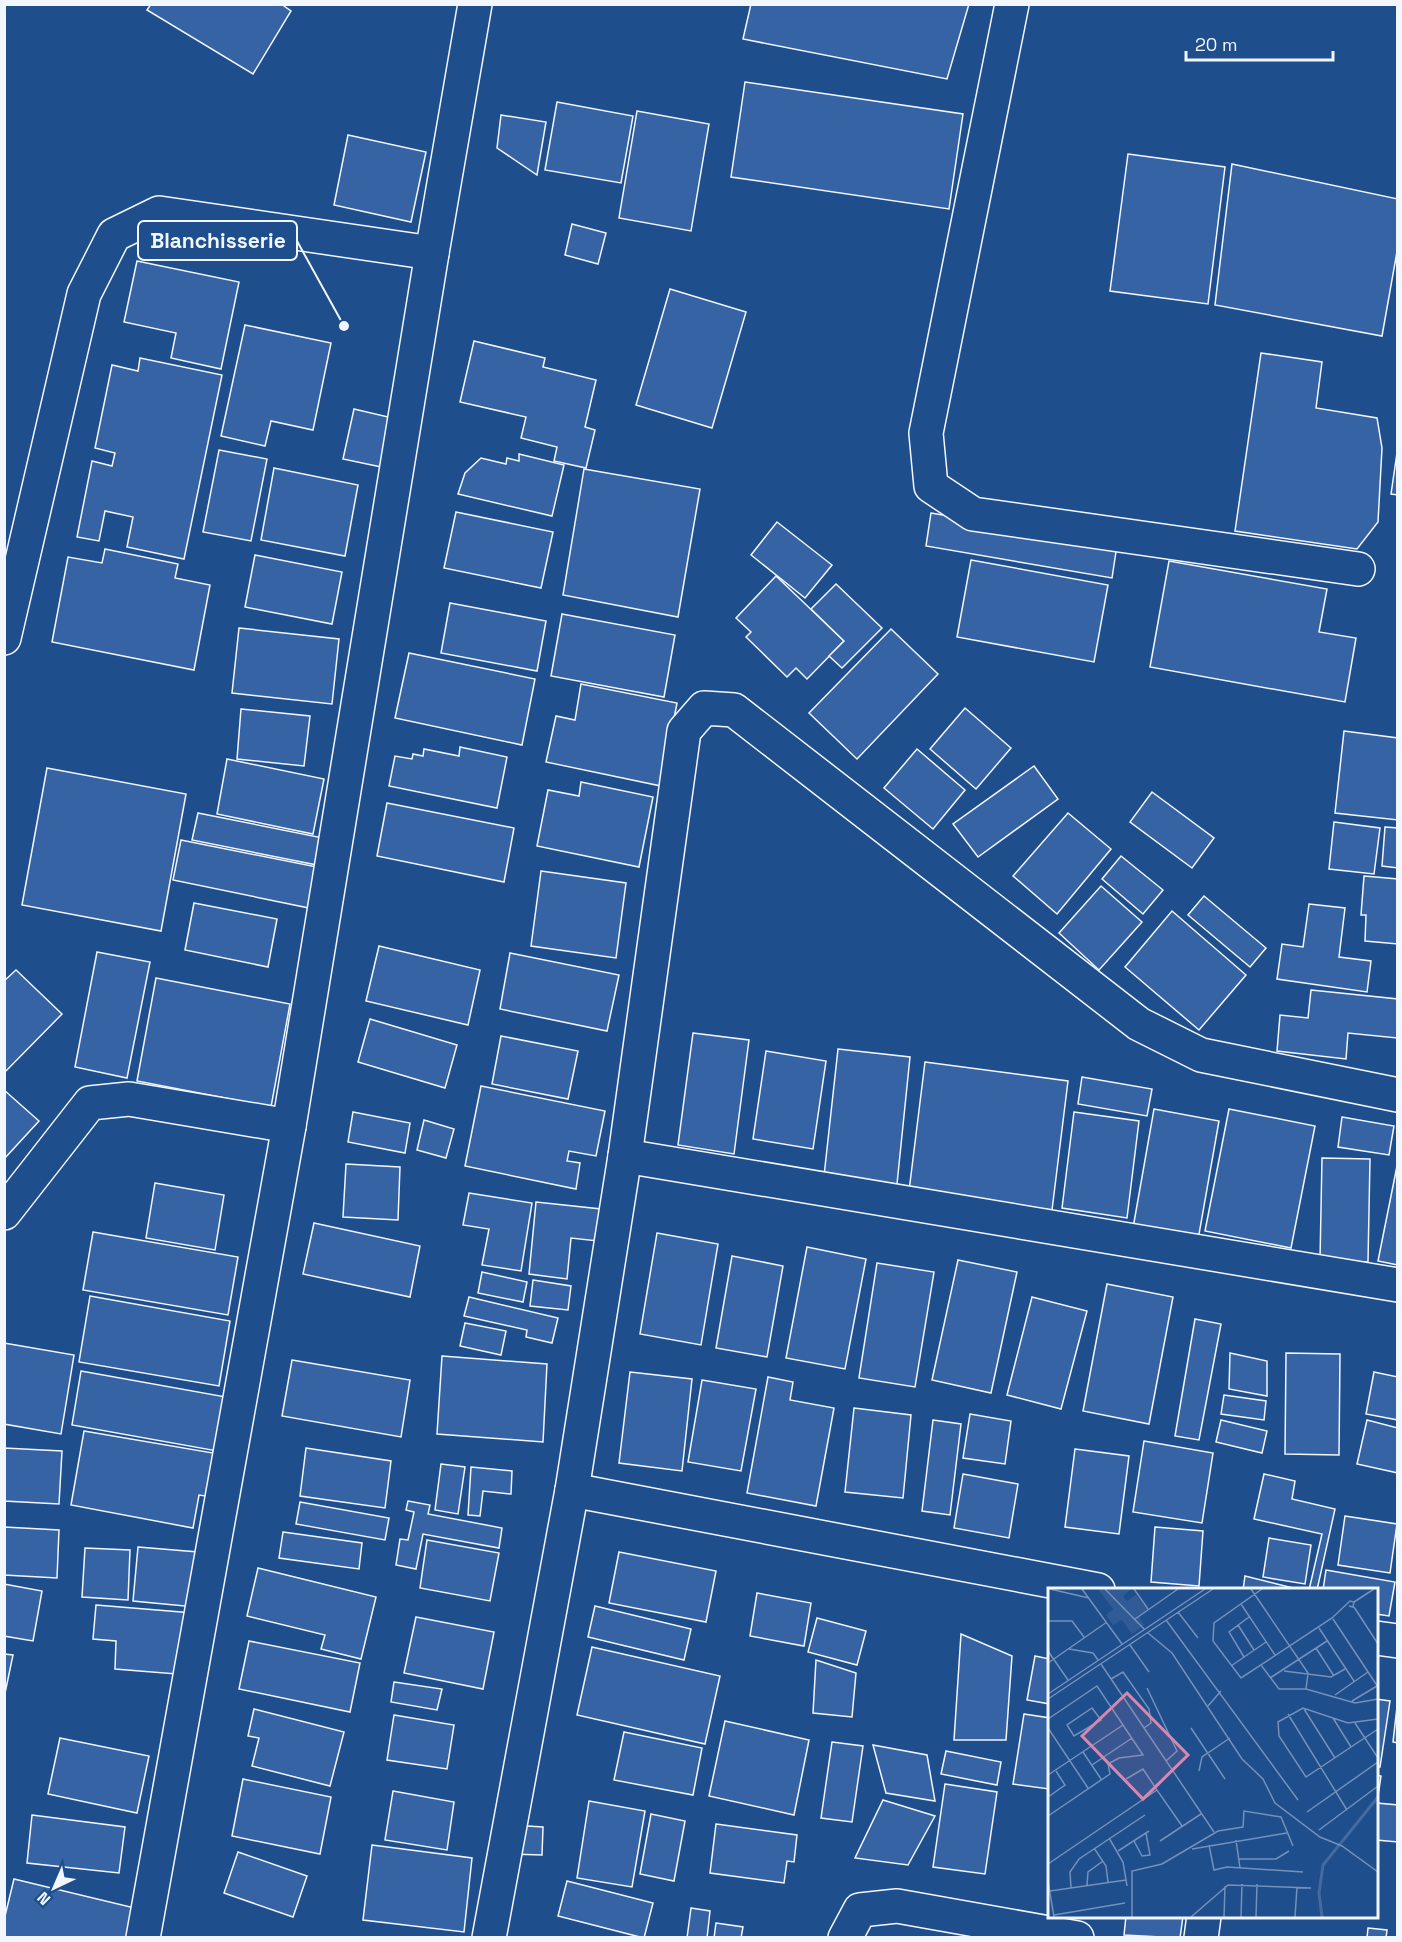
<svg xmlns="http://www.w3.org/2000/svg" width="1402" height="1942" font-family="'Space Grotesk',sans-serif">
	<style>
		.building { fill: #3563a3; stroke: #f2f6ff; stroke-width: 1.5 }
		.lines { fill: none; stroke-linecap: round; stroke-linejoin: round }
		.minor-casing { stroke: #f2f6ff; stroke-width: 36 }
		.minor { stroke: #1f4e8c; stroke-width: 33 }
		.inset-river { fill: none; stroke: #446ba0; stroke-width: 3 }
		.inset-road { fill: none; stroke: #7391ba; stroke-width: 1.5 }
		.view { fill: #da87ad; fill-opacity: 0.15; stroke: #da87ad; stroke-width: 3 }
		.inset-edge { fill: none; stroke: #f2f6ff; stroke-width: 3 }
		.leader { fill: none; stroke: #f2f6ff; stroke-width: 2 }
		.callout-dot { fill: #f2f6ff; stroke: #1f4e8c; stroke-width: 2 }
		.callout { fill: #1f4e8c; stroke: #f2f6ff; stroke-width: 2 }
		.callout-label { font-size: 21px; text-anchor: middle; font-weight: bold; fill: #f2f6ff }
	</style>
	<rect width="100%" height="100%" fill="#1f4e8c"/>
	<g class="building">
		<path d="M151 4H281L291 11 253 74 147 10Z"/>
		<path d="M751 4H969L947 79 743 39Z"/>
		<path d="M745 82 963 114 949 209 731 177Z"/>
		<path d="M557 102 633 116 621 183 545 170Z"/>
		<path d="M637 111 709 124 691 231 619 218Z"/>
		<path d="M501 115 546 122 537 175 497 148Z"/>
		<path d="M348 135 426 152 411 222 334 205Z"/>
		<path d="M1128 154 1225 167 1208 304 1110 291Z"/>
		<path d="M1232 164 1398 199V246L1382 336 1215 305Z"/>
		<path d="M572 224 606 233 598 264 565 255Z"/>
		<path d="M137 261 239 282 221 369 171 358 176 333 124 322Z"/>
		<path d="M670 289 746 312 712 428 636 405Z"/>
		<path d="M245 325 331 343 313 430 271 421 265 446 221 436Z"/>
		<path d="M474 341 545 358 543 367 596 380 585 427 595 430 586 468 554 461 557 447 521 438 526 417 460 402Z"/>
		<path d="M1261 353 1322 362 1316 408 1377 418 1382 448 1378 522 1357 549 1235 531Z"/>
		<path d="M140 358 222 375 184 559 127 547 133 517 105 511 99 541 77 537 92 461 112 466 115 453 95 448 112 365 138 371Z"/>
		<path d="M354 409 401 420 391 469 343 459Z"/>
		<path d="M1398 446V495L1391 494Z"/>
		<path d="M219 450 267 459 251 541 203 532Z"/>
		<path d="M519 454 564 465 552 516 458 494 465 473 481 458 506 464 507 458 519 461Z"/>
		<path d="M274 468 358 485 345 556 261 540Z"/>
		<path d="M584 469 700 489 678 617 563 595Z"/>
		<path d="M456 512 553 532 541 588 444 568Z"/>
		<path d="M931 513 1117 545 1112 578 926 546Z"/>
		<path d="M777 522 832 565 805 598 751 555Z"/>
		<path d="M105 549 178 564 175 578 210 585 194 670 52 642 68 557 102 563Z"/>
		<path d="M255 555 342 572 332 624 245 607Z"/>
		<path d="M971 560 1108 585 1094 662 957 637Z"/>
		<path d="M1169 561 1327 589 1319 632 1356 638 1345 702 1150 667Z"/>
		<path d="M776 576 844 641 807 679 796 668 787 677 746 637 751 632 736 618Z"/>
		<path d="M836 584 882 628 842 668 829 656 844 641 811 609Z"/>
		<path d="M450 603 546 621 537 671 441 653Z"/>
		<path d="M562 614 675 635 664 697 551 676Z"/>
		<path d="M239 628 339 639 332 704 232 693Z"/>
		<path d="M891 629 938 674 857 759 809 713Z"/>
		<path d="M409 653 535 679 522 745 395 718Z"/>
		<path d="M581 684 677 703 661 786 546 762 556 716 575 720Z"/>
		<path d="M965 708 1011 748 976 789 930 749Z"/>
		<path d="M241 709 310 716 304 766 237 759Z"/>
		<path d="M1344 731 1398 738V820L1335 813Z"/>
		<path d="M460 747 507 757 497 808 389 786 395 756 412 759 413 754 423 756 424 749 459 756Z"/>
		<path d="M917 749 965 790 933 829 884 788Z"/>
		<path d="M227 759 324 779 313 834 217 814Z"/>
		<path d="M1034 766 1058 799 978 857 953 824Z"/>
		<path d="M47 768 186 794 161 931 22 905Z"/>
		<path d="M581 782 653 797 639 867 537 846 548 790 579 796Z"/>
		<path d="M1152 792 1214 838 1192 868 1130 822Z"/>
		<path d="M387 803 514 828 504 882 377 856Z"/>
		<path d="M198 813 323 838 317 865 192 840Z"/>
		<path d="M1068 813 1111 849 1057 914 1013 876Z"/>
		<path d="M1334 822 1380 828 1374 874 1329 869Z"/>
		<path d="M1385 827 1398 828V868L1382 866Z"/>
		<path d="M181 840 317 867 309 908 173 880Z"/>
		<path d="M1121 856 1163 890 1143 914 1102 879Z"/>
		<path d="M541 871 626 883 616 958 531 946Z"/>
		<path d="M1364 876 1398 879V944L1365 941 1366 915H1361Z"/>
		<path d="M1101 886 1142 922 1099 970 1059 933Z"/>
		<path d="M1204 896 1266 948 1250 967 1188 915Z"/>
		<path d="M194 903 277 919 268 967 185 950Z"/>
		<path d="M1309 904 1345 908 1339 957 1371 961 1367 992 1277 979 1282 944 1303 947Z"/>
		<path d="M1172 911 1246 975 1199 1030 1125 967Z"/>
		<path d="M379 946 480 970 468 1025 366 1001Z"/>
		<path d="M97 952 150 962 127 1078 75 1067Z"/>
		<path d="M510 953 619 975 607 1031 500 1009Z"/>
		<path d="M16 970 62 1014 4 1073V981Z"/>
		<path d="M156 978 290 1004 271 1107 137 1081Z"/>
		<path d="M1311 990 1398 999 1397 1038 1348 1033 1346 1059 1277 1051 1280 1015 1308 1018Z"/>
		<path d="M370 1019 457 1045 445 1088 358 1062Z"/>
		<path d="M693 1033 749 1040 734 1154 678 1145Z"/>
		<path d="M501 1036 578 1051 568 1099 492 1084Z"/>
		<path d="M838 1049 910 1057 897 1184 824 1176Z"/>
		<path d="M766 1051 826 1061 813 1149 753 1139Z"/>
		<path d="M925 1062 1068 1081 1052 1210 909 1191Z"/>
		<path d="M1082 1077 1152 1089 1147 1116 1078 1104Z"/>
		<path d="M481 1086 605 1111 596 1156 569 1151 567 1161 580 1163 576 1189 465 1166Z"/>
		<path d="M4 1090 39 1121 4 1159Z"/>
		<path d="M1154 1109 1219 1121 1198 1240 1133 1228Z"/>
		<path d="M1229 1109 1315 1126 1291 1248 1205 1231Z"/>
		<path d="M353 1112 410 1123 405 1153 348 1142Z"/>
		<path d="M1074 1112 1139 1121 1127 1218 1062 1208Z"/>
		<path d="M1342 1117 1394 1126 1389 1155 1338 1147Z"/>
		<path d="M424 1120 454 1129 446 1158 417 1150Z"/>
		<path d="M1322 1158 1370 1159 1368 1262 1320 1260Z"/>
		<path d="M1398 1161V1265L1378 1261Z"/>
		<path d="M346 1164 400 1167 398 1220 343 1217Z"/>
		<path d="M155 1183 224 1195 215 1250 146 1238Z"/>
		<path d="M469 1193 532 1203 521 1271 482 1265 489 1229 463 1225Z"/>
		<path d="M536 1202 601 1209 598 1241 571 1238 567 1279 529 1274Z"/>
		<path d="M314 1223 420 1246 410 1297 303 1274Z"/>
		<path d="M93 1232 238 1257 228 1315 83 1290Z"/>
		<path d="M657 1233 718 1244 701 1345 640 1334Z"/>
		<path d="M807 1247 866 1259 845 1369 786 1358Z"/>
		<path d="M732 1256 783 1266 767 1357 716 1348Z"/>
		<path d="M958 1260 1017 1272 991 1393 932 1380Z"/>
		<path d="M877 1263 934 1272 915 1387 859 1378Z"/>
		<path d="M482 1272 527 1282 523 1302 478 1293Z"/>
		<path d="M533 1280 571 1286 568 1310 530 1306Z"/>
		<path d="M1107 1284 1173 1297 1149 1424 1083 1411Z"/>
		<path d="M90 1296 230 1321 219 1386 79 1362Z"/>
		<path d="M469 1297 558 1318 552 1343 526 1337 527 1330 464 1316Z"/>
		<path d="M1032 1297 1087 1311 1061 1409 1007 1395Z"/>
		<path d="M1195 1319 1221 1324 1199 1440 1175 1436Z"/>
		<path d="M465 1323 506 1331 501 1355 460 1346Z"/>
		<path d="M4 1343 74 1355 61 1434 4 1424Z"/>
		<path d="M1230 1353 1267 1361V1396L1229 1389Z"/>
		<path d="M1286 1353 1340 1354 1339 1455 1285 1454Z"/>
		<path d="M442 1356 547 1364 543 1442 437 1434Z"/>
		<path d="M292 1360 410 1380 401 1437 282 1416Z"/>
		<path d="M81 1371 226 1397 217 1451 72 1425Z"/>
		<path d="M630 1372 692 1379 682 1471 619 1463Z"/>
		<path d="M1374 1372 1398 1377V1420L1366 1414Z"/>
		<path d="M768 1377 793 1382 790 1400 834 1408 816 1506 747 1493Z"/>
		<path d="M702 1380 756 1389 741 1471 688 1462Z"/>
		<path d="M1224 1395 1266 1401 1264 1420 1221 1414Z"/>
		<path d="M854 1408 911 1415 903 1498 845 1492Z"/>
		<path d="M970 1414 1011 1421 1005 1464 963 1458Z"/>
		<path d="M933 1420 961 1424 950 1515 922 1511Z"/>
		<path d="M1221 1420 1267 1431 1262 1453 1216 1442Z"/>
		<path d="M1367 1420 1398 1428V1473L1357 1464Z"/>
		<path d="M84 1431 219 1454 212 1497 199 1495 193 1528 71 1505Z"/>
		<path d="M1144 1441 1213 1453 1202 1523 1133 1512Z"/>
		<path d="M4 1448 62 1451 59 1504 4 1501Z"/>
		<path d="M306 1448 391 1461 385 1508 300 1496Z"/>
		<path d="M1075 1449 1129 1456 1119 1534 1065 1527Z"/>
		<path d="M441 1464 465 1467 458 1514 435 1510Z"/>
		<path d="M471 1467 512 1471 511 1494 483 1491 480 1516 468 1515Z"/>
		<path d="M963 1474 1018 1484 1009 1538 954 1528Z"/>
		<path d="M1264 1474 1295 1481 1292 1499 1335 1509 1317 1590H1309L1322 1534 1254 1519Z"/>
		<path d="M408 1501 430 1505 428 1514 502 1528 499 1548 423 1534 416 1569 396 1565 400 1539 408 1540 414 1512 406 1510Z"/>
		<path d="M300 1502 389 1518 385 1540 296 1524Z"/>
		<path d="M1345 1516 1397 1524 1390 1573 1338 1565Z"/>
		<path d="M4 1527 59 1530 57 1578 4 1575Z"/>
		<path d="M1155 1527 1203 1531 1199 1586 1151 1582Z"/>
		<path d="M283 1532 362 1543 359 1569 279 1558Z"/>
		<path d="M1269 1538 1311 1545 1305 1584 1263 1577Z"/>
		<path d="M427 1540 499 1553 490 1601 420 1588Z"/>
		<path d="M138 1547 198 1552 195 1607 133 1601Z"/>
		<path d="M85 1548 130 1550 128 1600 82 1597Z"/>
		<path d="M619 1552 716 1571 706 1622 609 1603Z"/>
		<path d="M258 1568 376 1597 361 1659 321 1649 325 1635 247 1616Z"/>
		<path d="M1326 1570 1395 1582 1389 1616 1376 1614V1590H1323Z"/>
		<path d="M1245 1576 1301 1590H1243Z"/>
		<path d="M4 1584 42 1591 33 1641 4 1636Z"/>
		<path d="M757 1593 811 1603 804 1646 750 1636Z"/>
		<path d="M96 1605 193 1613 189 1675 115 1669 116 1641 93 1639Z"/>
		<path d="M595 1606 691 1629 684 1660 588 1637Z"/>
		<path d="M416 1617 494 1632 483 1689 404 1673Z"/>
		<path d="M817 1618 866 1631 857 1665 808 1652Z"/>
		<path d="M961 1634 1012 1656 1006 1740H954Z"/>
		<path d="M249 1641 360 1663 350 1712 239 1689Z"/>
		<path d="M592 1647 720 1676 705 1744 577 1715Z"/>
		<path d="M4 1654 13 1655 4 1698Z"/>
		<path d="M1035 1656 1050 1659V1704L1027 1700Z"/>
		<path d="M816 1660 856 1673 852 1717 813 1713Z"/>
		<path d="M394 1682 442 1689 437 1710 391 1702Z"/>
		<path d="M1376 1699 1390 1701 1380 1767H1376Z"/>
		<path d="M1397 1707H1398V1743L1393 1742Z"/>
		<path d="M254 1709 344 1732 330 1786 252 1766 259 1738 248 1736Z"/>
		<path d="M1024 1714 1050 1718 1049 1789 1013 1784Z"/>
		<path d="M394 1715 454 1725 447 1769 387 1760Z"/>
		<path d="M725 1721 809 1740 794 1815 709 1796Z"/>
		<path d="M624 1732 702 1748 693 1795 614 1780Z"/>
		<path d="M60 1738 149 1756 137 1813 48 1794Z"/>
		<path d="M832 1742 863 1746 852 1822 821 1818Z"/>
		<path d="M873 1745 927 1755 935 1801 886 1793Z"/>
		<path d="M946 1751 1001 1762 997 1785 941 1774Z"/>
		<path d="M1376 1775 1381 1776 1377 1803 1398 1805V1842L1376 1840Z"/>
		<path d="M243 1779 331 1797 320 1854 232 1836Z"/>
		<path d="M945 1784 997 1792 985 1874 933 1867Z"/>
		<path d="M393 1791 454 1802 447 1850 385 1840Z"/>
		<path d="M883 1800 935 1816 908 1865 855 1858Z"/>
		<path d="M589 1801 645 1811 632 1887 577 1878Z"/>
		<path d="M651 1814 685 1821 674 1881 640 1874Z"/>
		<path d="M32 1815 125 1827 119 1873 27 1863Z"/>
		<path d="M716 1824 797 1835 794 1862 787 1861 784 1883 710 1873Z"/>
		<path d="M511 1825 543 1827 542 1855 510 1854Z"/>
		<path d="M372 1845 472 1858 464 1932 363 1920Z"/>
		<path d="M238 1852 307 1876 293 1917 224 1893Z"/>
		<path d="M14 1879 143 1910 136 1938H4V1920Z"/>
		<path d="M567 1881 653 1903 644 1938 558 1916Z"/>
		<path d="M691 1908 710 1911 707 1938H687Z"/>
		<path d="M1126 1916H1183L1180 1938 1124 1935Z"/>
		<path d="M716 1923 743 1927 741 1938H714Z"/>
		<path d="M1368 1928 1387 1930 1386 1938H1367Z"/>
	</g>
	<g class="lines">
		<defs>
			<g id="minor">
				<path d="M1012 4 926 433 931 486 973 514 1358 569"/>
				<path d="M4 638 84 294 114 235 159 213 432 253"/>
				<path d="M625 1156 1398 1285"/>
				<path d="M4 1213 90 1103 129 1099 289 1126"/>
				<path d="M572 1490 1098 1590"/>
				<path d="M1376 1638 1398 1641"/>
				<path d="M143 1938 289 1126 432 253 475 4"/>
				<path d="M489 1938 572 1490 625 1156 684 731 704 708 734 710 1139 1024 1201 1055 1398 1095"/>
				<path d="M845 1938 860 1910 897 1906 1077 1938"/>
				<path d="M1201 1938 1204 1916"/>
			</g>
		</defs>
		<use href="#minor" class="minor-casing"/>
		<use href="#minor" class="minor"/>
	</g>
	<g transform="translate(1048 1588)">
		<rect width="330" height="330" fill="#1f4e8c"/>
		<path d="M50 1H83L75 8 79 13 88 7 100 22 91 29 96 37 84 46 74 32 65 37 58 27 65 21Z" fill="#305b95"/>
		<path class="inset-river" d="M274 329 271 305 275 277 330 209"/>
		<path class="inset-road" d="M2 1 41 10M34 1 74 56M57 1 96 41M86 1 100 21M203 1 260 85 258 101M214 1 166 35 165 53 193 90 284 30 302 13 306 14 305 19 301 18M306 14 326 1M193 16 227 67M306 19 330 56M130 24 150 50M87 31 130 1M285 31 330 99M118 32 250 212M0 33H24L36 49M190 37 206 62M271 40 306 93M100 45 124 65 194 171 215 191 227 215 272 249 294 258 330 284M82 57 101 84M268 60 286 88M21 61 45 65 50 72M0 63 20 92M196 69 181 44 201 29M0 75 59 34M53 76 166 244M213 77 231 101H258L307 115 330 111M183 78 218 54M236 83 283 89 297 81M222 90 279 53M63 91 75 84 101 121 103 135 96 140M99 100 129 163 118 173M0 106 157 1M287 107 320 84M0 111 165 1M304 113 329 98M160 118 173 103M44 120 53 132 26 148 19 137ZM256 121 287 170M240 126 299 222M285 130 303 159M0 131 49 98 95 167 71 170 60 176 62 186 0 228M330 131 300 135 255 120 230 134 231 148 258 189 330 141M307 135 330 170M0 140 40 200M143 140 177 191M35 164 53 191M44 177 84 150M151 183 154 169 182 150M0 187 75 137M78 191 95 181 109 202M0 209 17 197 8 183M259 224 330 174M271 242 330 198M61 250 75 274 79 298M188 252 192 280M86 253 94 268 102 267 98 245M112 253 153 226M161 257 166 282 179 279 255 284M46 260 58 278 60 294M144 261 239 245M70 263 101 243M191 271H228L241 263M0 276 109 202 134 238M0 293 6 329M39 297 40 284 55 273M23 300 22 284 31 271 97 227M2 303 78 292M6 327 77 315M84 329V283L114 276 170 243 195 239 196 223 233 229 245 258M143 329 180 297 263 300M176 329 177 298M193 329 194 296M208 329 209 296M247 329 249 299"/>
		<path class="view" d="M79 105 140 167 95 211 34 148Z"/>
		<rect width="330" height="330" class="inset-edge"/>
	</g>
	<path class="leader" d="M344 326L297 241"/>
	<circle class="callout-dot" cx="344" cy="326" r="6"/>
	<rect class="callout" x="138" y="221" width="159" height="39" rx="6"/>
	<g class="callout-label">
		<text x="218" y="248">Blanchisserie</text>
	</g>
	<rect width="1402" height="1942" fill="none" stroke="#f2f6ff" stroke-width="12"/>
	<g transform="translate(54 1888) rotate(224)" stroke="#1f4e8c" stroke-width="4.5" paint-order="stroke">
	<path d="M0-4.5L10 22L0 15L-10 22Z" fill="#f2f6ff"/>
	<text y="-9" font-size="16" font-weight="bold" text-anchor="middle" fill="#f2f6ff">N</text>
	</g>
	<path d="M1186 51v9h147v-9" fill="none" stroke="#f2f6ff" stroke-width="3"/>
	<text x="1195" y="51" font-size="18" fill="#f2f6ff" stroke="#1f4e8c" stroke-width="4.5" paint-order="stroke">20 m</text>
</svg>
